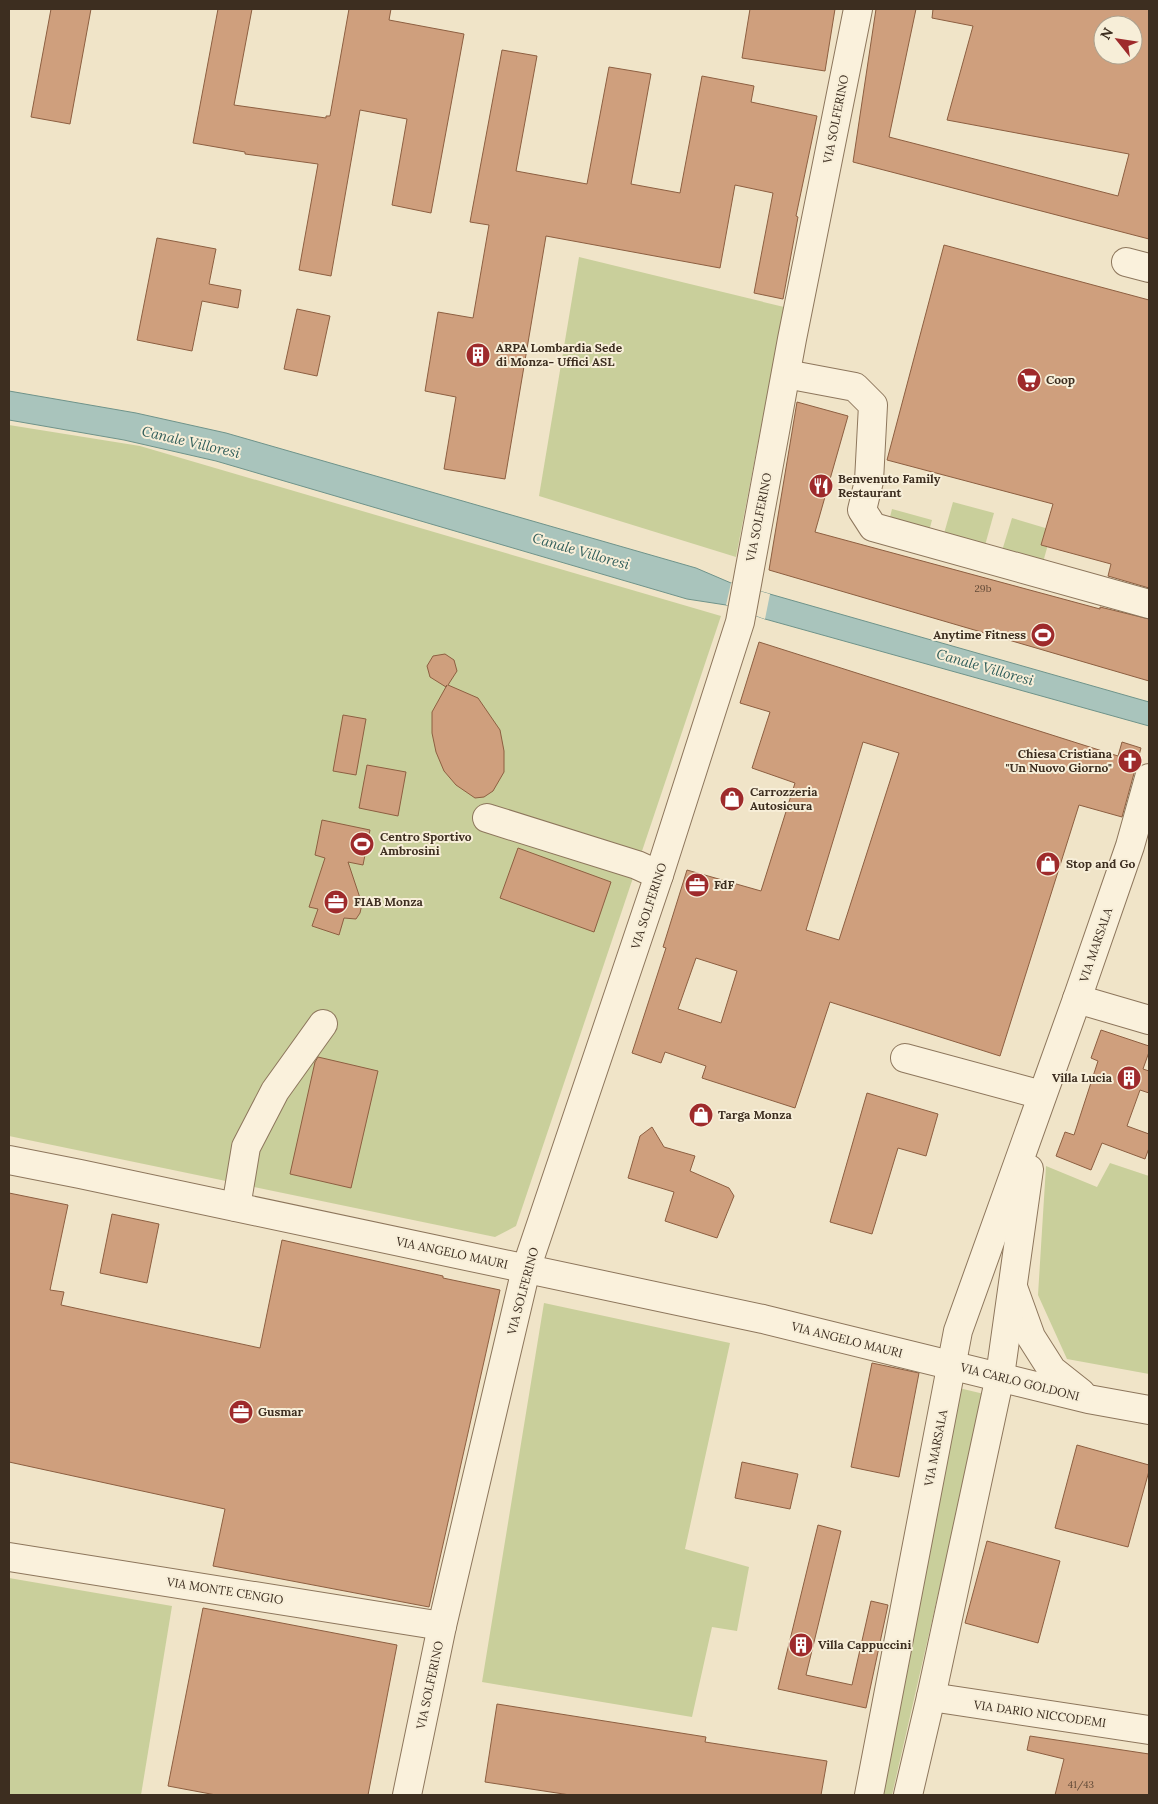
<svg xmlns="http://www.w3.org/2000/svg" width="1158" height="1804" font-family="Lora,serif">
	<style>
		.green { fill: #c9cf9b }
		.water { fill: #a9c4bc; stroke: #6f938a }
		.pier { fill: #f0e4c8 }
		.building { fill: #cf9f7d; stroke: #8d5f41; fill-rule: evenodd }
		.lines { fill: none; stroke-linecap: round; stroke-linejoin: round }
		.minor-casing { stroke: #8d765c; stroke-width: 30 }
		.minor { stroke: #faf1dc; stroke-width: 28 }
		.labels { text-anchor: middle; stroke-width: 4; stroke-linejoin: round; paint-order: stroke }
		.number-label { font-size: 10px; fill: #624a37 }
		.street-label { font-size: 12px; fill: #3d2e20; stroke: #f7eed8 }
		.poi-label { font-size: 12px; font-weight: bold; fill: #3d2e20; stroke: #f7eed8; text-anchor: start }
		.water-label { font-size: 14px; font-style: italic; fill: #2f5d5a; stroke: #f7eed8 }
	</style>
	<rect width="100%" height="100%" fill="#f0e4c8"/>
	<g class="green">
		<path d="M579 257 784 307 736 557 539 496Z"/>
		<path d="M9 425 140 446 721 616 516 1226 495 1237 9 1136Z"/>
		<path d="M953 502 994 513 984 549 943 537Z"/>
		<path d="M892 509 932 520 928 535 888 525Z"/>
		<path d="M1012 518 1052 530 1042 566 1001 554Z"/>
		<path d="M1110 1163 1149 1176V1374L1067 1359 1038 1295 1046 1166 1097 1187Z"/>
		<path d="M544 1303 730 1343 685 1549 749 1567 737 1631 712 1627 692 1717 482 1682Z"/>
		<path d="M959 1388 984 1394 892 1795H879Z"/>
		<path d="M9 1578 172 1606 141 1795H9Z"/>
	</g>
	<path class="water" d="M9 391 136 413 226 433 696 568 731 583 1149 702V726L765 619 726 605 687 599 216 461 124 440 9 420Z"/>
	<path class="pier" d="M731 583 770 594 765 619 726 605Z"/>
	<g class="building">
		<path d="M51 9H91L70 124 31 117Z"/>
		<path d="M218 9H252L234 105 326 118V116H330L349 9H391L389 20 464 34 431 213 392 205 407 119 360 110 331 276 299 270 318 164 245 154V152L193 143Z"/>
		<path d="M750 9H835L825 71 742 58Z"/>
		<path d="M876 9H916L889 137 1118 196 1129 154 947 120 973 26 932 18 933 9H1149V239L853 162ZM1103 25H1133V55H1103Z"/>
		<path d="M502 50 537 56 516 171 587 184 609 67 651 74 631 184 680 193 702 76 754 86 751 102 817 116 796 216 798 217 783 299 754 293 773 193 735 185 720 268 546 236 505 479 444 469 456 397 425 391 438 312 473 318 489 225 470 222Z"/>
		<path d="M157 238 216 249 209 284 241 290 238 308 202 301 192 351 137 340Z"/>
		<path d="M944 245 1149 300V588L1108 576 1111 564 1041 545 1053 504 887 460Z"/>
		<path d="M297 309 330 316 317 376 284 369Z"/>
		<path d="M797 402 848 416 815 532 1100 609V607L1149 619V681L769 570Z"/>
		<path d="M759 642 1118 756 1122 742 1141 748 1122 817 1079 805 1000 1056 830 1002 795 1108 702 1078 706 1066 665 1052 661 1063 632 1053 666 948 663 947 687 870 761 891 795 783 752 768 770 712 740 703ZM863 742 899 753 839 940 806 930ZM696 958 737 971 721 1023 678 1009Z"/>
		<path d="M445 654 454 660 457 671 448 685 478 698 500 730 504 751V772L493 791 484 797 475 798 456 785 444 771 436 752 432 733V712L447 685 446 687 430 677 427 666 433 656Z"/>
		<path d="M343 715 366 719 356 775 333 771Z"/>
		<path d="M367 765 406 772 398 816 359 808Z"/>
		<path d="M322 820 370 830 363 865 348 862 362 904 360 913 356 919 344 918 339 935 312 926 318 909 309 907 325 858 315 855Z"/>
		<path d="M518 848 611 882 594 932 500 898Z"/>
		<path d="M1101 1030 1149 1046V1052L1143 1069 1149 1071V1093L1140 1090 1127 1126 1149 1134V1148L1145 1159 1102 1143 1091 1170 1056 1156 1065 1132 1074 1135 1098 1061 1091 1058Z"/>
		<path d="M318 1057 378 1071 351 1188 290 1174 315 1062Z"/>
		<path d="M867 1093 938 1114 926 1156 898 1148 872 1234 830 1222Z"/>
		<path d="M652 1127 664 1147 695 1156 690 1171 729 1188 734 1196 717 1238 665 1221 674 1192 628 1178 640 1136Z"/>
		<path d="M9 1193 68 1205 50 1290 64 1292 61 1305 260 1348 282 1240 443 1276V1278L500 1290 429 1607 213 1566 225 1509 9 1462Z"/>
		<path d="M112 1214 159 1224 147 1283 100 1273Z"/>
		<path d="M872 1363 919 1373 899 1477 851 1467Z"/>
		<path d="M1077 1445 1149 1465V1471L1128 1547 1055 1528Z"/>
		<path d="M742 1462 798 1474 790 1509 735 1498Z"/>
		<path d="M818 1525 841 1531 806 1675 852 1685 871 1601 888 1605 866 1708 778 1689Z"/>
		<path d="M987 1541 1060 1561 1038 1643 965 1623Z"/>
		<path d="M203 1608 397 1645 368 1795H216L168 1786Z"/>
		<path d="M497 1704 706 1737 705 1742 827 1761 821 1795H570L485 1782Z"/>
		<path d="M1030 1736 1149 1754V1795H1055L1064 1759 1027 1750Z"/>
	</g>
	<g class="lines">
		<defs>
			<g id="minor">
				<path d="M1126 262 1149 268"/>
				<path d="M786 374 855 387 873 405 869 481 862 510 873 527 1149 604"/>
				<path d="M487 818 637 865 659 875"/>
				<path d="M1077 999 1149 1020"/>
				<path d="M905 1058 1042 1095"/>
				<path d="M9 1160 80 1174 763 1319 1088 1399 1149 1410"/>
				<path d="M236 1207 246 1147 275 1091 323 1024"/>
				<path d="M1013 1287 1031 1337 1052 1370 1081 1393"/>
				<path d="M9 1557 442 1626"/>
				<path d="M931 1697 1149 1730"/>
				<path d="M407 1795 442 1626 526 1269 659 875 740 622 792 339 858 9"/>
				<path d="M869 1795 958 1331 1077 999 1130 846 1149 778"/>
				<path d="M908 1795 931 1697 1000 1376 1029 1169"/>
			</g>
		</defs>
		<use href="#minor" class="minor-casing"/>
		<use href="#minor" class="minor"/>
	</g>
	<defs>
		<symbol id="building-disc" viewBox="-11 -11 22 22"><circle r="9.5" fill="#9e2a2b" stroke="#f7eed8"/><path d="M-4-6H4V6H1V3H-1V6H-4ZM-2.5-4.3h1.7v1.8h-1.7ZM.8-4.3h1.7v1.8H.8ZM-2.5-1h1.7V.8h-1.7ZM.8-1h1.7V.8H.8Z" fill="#fff"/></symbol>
		<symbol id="supermarket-disc" viewBox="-11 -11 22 22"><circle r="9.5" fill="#9e2a2b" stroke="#f7eed8"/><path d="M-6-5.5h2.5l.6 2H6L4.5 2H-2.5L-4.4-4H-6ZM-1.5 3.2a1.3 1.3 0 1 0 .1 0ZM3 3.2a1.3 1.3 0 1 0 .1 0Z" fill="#fff"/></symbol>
		<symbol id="restaurant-disc" viewBox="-11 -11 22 22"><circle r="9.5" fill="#9e2a2b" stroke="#f7eed8"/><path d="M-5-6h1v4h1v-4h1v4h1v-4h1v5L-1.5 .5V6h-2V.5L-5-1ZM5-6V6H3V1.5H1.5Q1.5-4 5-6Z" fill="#fff"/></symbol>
		<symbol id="stadium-disc" viewBox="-11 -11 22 22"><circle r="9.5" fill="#9e2a2b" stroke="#f7eed8"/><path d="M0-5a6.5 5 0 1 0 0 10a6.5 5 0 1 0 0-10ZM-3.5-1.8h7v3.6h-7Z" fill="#fff"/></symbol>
		<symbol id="church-disc" viewBox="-11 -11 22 22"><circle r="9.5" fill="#9e2a2b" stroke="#f7eed8"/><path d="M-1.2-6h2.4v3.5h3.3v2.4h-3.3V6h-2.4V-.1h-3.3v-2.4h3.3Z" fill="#fff"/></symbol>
		<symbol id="shop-disc" viewBox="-11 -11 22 22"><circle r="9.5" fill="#9e2a2b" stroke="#f7eed8"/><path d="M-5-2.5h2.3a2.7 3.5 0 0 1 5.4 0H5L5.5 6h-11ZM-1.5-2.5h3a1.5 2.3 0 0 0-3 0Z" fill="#fff"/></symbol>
		<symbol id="office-disc" viewBox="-11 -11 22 22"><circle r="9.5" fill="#9e2a2b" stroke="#f7eed8"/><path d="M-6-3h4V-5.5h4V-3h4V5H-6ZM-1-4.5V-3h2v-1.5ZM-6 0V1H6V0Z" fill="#fff"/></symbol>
	</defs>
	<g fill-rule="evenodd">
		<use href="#building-disc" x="464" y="341" width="28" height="28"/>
		<use href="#supermarket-disc" x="1015" y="366" width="28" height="28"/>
		<use href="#restaurant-disc" x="807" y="472" width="28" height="28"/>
		<use href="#stadium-disc" x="1029" y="621" width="28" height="28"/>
		<use href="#church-disc" x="1116" y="747" width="28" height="28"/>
		<use href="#shop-disc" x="718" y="785" width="28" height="28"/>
		<use href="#stadium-disc" x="348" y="830" width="28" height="28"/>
		<use href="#shop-disc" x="1034" y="850" width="28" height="28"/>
		<use href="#office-disc" x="683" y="871" width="28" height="28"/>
		<use href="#office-disc" x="322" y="888" width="28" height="28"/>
		<use href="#building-disc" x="1115" y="1064" width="28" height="28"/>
		<use href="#shop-disc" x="687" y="1101" width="28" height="28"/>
		<use href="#office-disc" x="227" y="1398" width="28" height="28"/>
		<use href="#building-disc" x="787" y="1631" width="28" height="28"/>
	</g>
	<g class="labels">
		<g class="number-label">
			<text x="983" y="592">29b</text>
			<text x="1081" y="1788">41/43</text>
		</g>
		<g class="street-label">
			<text transform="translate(836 119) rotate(-79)" y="4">VIA SOLFERINO</text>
			<text transform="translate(759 517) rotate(-79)" y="4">VIA SOLFERINO</text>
			<text transform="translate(649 906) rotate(-72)" y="4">VIA SOLFERINO</text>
			<text transform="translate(1096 945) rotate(-71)" y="4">VIA MARSALA</text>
			<text transform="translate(452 1253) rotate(12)" y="4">VIA ANGELO MAURI</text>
			<text transform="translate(523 1291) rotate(-75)" y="4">VIA SOLFERINO</text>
			<text transform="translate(847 1340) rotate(14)" y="4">VIA ANGELO MAURI</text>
			<text transform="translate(1020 1382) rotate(14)" y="4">VIA CARLO GOLDONI</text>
			<text transform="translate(936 1448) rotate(-79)" y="4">VIA MARSALA</text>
			<text transform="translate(225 1591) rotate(9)" y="4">VIA MONTE CENGIO</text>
			<text transform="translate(430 1685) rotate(-78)" y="4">VIA SOLFERINO</text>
			<text transform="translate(1040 1714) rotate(8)" y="4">VIA DARIO NICCODEMI</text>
		</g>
		<g class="poi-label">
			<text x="496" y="352">ARPA Lombardia Sede<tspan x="496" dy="14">di Monza- Uffici ASL</tspan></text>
			<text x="1046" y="384">Coop</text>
			<text x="838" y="483">Benvenuto Family<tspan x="838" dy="14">Restaurant</tspan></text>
			<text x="1026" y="639" text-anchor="end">Anytime Fitness</text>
			<text x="1112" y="758" text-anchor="end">Chiesa Cristiana<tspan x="1112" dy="14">"Un Nuovo Giorno"</tspan></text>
			<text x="750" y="796">Carrozzeria<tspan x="750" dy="14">Autosicura</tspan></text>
			<text x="380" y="841">Centro Sportivo<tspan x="380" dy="14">Ambrosini</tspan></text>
			<text x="1066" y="868">Stop and Go</text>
			<text x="714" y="889">FdF</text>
			<text x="354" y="906">FIAB Monza</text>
			<text x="1112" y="1082" text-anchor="end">Villa Lucia</text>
			<text x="718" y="1119">Targa Monza</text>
			<text x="258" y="1416">Gusmar</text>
			<text x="818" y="1649">Villa Cappuccini</text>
		</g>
		<g class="water-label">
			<text transform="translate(191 442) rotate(13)" y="5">Canale Villoresi</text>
			<text transform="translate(581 551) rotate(16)" y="5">Canale Villoresi</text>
			<text transform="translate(985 667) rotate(16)" y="5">Canale Villoresi</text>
		</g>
	</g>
	<rect width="1158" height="1804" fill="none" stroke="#3d2e20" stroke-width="20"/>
	<g transform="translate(1118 40) rotate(300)"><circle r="24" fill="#f7eed8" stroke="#ada18e"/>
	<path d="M0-4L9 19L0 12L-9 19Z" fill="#9e2a2b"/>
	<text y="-8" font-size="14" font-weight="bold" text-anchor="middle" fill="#3d2e20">N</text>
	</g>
</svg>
